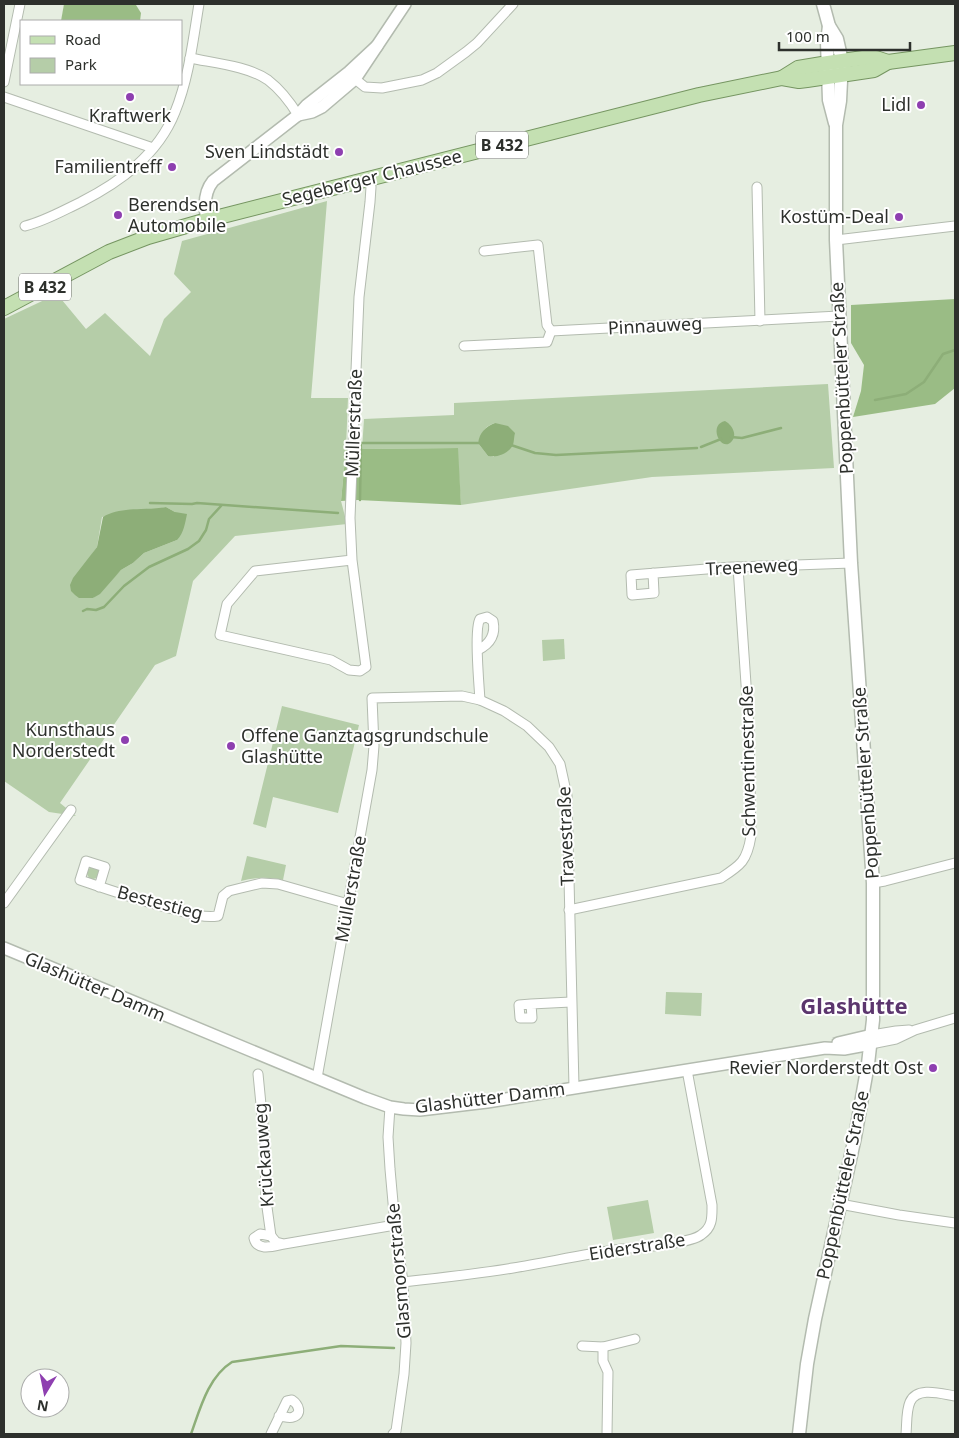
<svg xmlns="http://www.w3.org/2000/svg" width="959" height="1438" font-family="'Noto Sans',sans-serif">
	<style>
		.green { fill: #b5cda8; fill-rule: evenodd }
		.forest { fill: #9abc85 }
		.water { fill: #8dae78 }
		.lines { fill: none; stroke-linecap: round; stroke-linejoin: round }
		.stream { stroke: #8dae78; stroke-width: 2.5 }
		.minor-casing { stroke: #b3bbaf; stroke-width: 11 }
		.tertiary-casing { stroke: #b3bbaf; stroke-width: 14 }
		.secondary-casing { stroke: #b3bbaf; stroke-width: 15 }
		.primary-casing { stroke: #759561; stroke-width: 16 }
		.minor { stroke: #fff; stroke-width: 9 }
		.tertiary { stroke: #fff; stroke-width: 11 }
		.secondary { stroke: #fff; stroke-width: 12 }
		.primary { stroke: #c4e0b2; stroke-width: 14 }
		.poi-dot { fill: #8e3fb0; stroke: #fff; stroke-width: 2 }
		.labels { text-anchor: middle; stroke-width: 4; stroke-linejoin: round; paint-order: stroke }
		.shield { fill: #fff; stroke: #6c6e6b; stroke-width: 1 }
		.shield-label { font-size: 16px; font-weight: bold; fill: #2d302c }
		.poi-label { font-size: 18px; fill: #2d302c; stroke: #fff; text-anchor: end }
		.street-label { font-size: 18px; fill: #2d302c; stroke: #fff }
		.district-label { font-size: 22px; font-weight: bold; fill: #5c366e; stroke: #fff }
	</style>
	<rect width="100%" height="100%" fill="#e6eee1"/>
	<g class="green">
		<path d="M327 201 311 398H348L346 448 341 501 347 524 235 536 193 581 176 656 155 665 60 803 76 816 49 812 4 781V319L57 294 86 329 105 313 150 356 164 319 191 292 174 274 182 241ZM166 507 175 512 177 540 144 553 133 563 121 570 93 598H79L92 554 97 547 102 517 142 510H153Z"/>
		<path d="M828 384 834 468 652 477 461 505 457 448 362 449 364 419 454 415V403ZM495 423 494 457 488 456 478 443C483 432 483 427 495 423Z"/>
		<path d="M564 639 565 659 543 661 542 640Z"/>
		<path d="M282 706 359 725 338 813 273 797 266 828 253 824Z"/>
		<path d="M247 856 286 865 283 880C269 877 255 877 241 881Z"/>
		<circle cx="93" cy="873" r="6"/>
		<path d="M666 992 702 993 701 1016 665 1014Z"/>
		<path d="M648 1200 654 1233 613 1240 607 1207Z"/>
	</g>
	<g class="forest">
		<path d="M64 4H132L136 5 141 13 140 21H61Z"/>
		<path d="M955 299V388L935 404 853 417 861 391 864 365 851 343V305Z"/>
		<path d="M346 448 362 449 458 448 461 505 358 500 341 501Z"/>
	</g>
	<g class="water">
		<path d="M725 421C731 424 738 434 732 441 722 454 707 425 725 421Z"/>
		<path d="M495 423 508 426 515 433C514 436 514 442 513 445 508 454 497 458 488 456L478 443C480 432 485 427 495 423Z"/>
		<path d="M166 507 175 512 187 514C185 523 184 533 177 540L144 553 133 563 121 570 100 594 93 598H79L75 595 71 591 70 585 73 578 97 547 103 517C120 506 146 511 166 507Z"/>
	</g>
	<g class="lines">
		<g class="stream">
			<path d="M875 400 906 394 924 382 943 354 955 350"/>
			<path d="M731 437 742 438 781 428"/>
			<path d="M511 445 535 453 556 455 697 448"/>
			<path d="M701 447 721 439"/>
			<path d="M360 500 361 443H479"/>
			<path d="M150 503 192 504 197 503 338 513"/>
			<path d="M83 611 87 609 96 610 104 607 124 586 149 567 188 549 199 541 206 530 209 519 221 506"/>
			<path d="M191 1434C200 1409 208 1377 232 1362L341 1346 394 1348"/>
		</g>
		<defs>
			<g id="minor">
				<path d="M190 58C214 63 248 66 268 80 281 90 290 102 298 115"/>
				<path d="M355 79 365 87 382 88 422 80 437 73 466 52 477 43 513 4"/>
				<path d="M4 82 20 4"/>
				<path d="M4 97 153 148"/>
				<path d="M757 187 760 321"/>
				<path d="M25 226C45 221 62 211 81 202 120 182 158 155 175 112 189 78 193 40 199 4"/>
				<path d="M836 240 955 226"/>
				<path d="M484 251 538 245 547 325 551 331"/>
				<path d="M551 331 839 316"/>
				<path d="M464 346 547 342 551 331"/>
				<path d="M352 560 255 571 227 604 220 635 331 660 349 670 360 671 366 667 352 560 350 518 359 297 370 202 371 187 368 179"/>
				<path d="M653 573 654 593 632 595 631 575 732 567H738L851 563"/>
				<path d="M478 650C490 644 496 635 493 621L487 617 480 619C474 628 479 685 480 700"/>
				<path d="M873 883 885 881 955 863"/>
				<path d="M99 887 105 867 86 861 80 880C112 891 144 902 177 910 191 914 204 918 218 916L223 896 229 891 237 889 262 883 278 884 348 904"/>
				<path d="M4 903 71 810"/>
				<path d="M569 910 721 878C741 865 747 861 751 836L749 728 738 567"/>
				<path d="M531 1004 519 1005 520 1018H532L531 1004 571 1002"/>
				<path d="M872 1035 896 1031 909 1030"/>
				<path d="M871 1044 896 1039 915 1030 955 1018"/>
				<path d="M258 1074 265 1145 266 1200 271 1236"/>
				<path d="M317 1078 372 770 374 746 372 698 462 696 480 700 504 711 527 726 549 747 560 764 567 796 574 1087"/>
				<path d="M390 1107 388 1137 390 1169 395 1225 403 1282 406 1343 404 1374 396 1431 393 1434"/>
				<path d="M840 1204 899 1215 955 1223"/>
				<path d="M284 1244C274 1246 257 1252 254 1238L260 1234 266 1235 271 1236 276 1242 284 1244 395 1225"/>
				<path d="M403 1282C440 1278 477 1274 513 1268 549 1262 586 1254 622 1249 640 1247 689 1244 701 1235 713 1227 712 1217 712 1205L687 1070"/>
				<path d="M582 1346 603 1347 635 1339"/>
				<path d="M603 1347V1361L608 1372 607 1434"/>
				<path d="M271 1434 287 1401 292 1400C298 1404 303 1414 293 1417 289 1419 284 1416 279 1416"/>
				<path d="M906 1434C907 1424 906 1411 910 1402 917 1386 942 1394 955 1396"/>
			</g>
			<g id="tertiary">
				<path d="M298 115 312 112 322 107 355 79 405 4"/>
				<path d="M207 220C204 206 204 192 213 181L298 115 307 105 349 72 377 46"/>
				<path d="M4 948 365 1098 390 1107 404 1109 420 1110 487 1102 825 1048 844 1049 871 1044"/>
				<path d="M838 1043 872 1035"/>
			</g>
			<g id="secondary">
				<path d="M829 26 827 42 829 100 835 123"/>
				<path d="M799 1434 807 1364 815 1319 855 1137 868 1064 873 1020V883L851 563 836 240V125L840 101 842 61 837 39 829 26 823 4"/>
			</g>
			<g id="primary">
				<path d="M782 78 798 68 828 63 863 58H876L888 62"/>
				<path d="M4 308 109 252 148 237 207 220 699 95 782 78 799 81 807 80 874 70 888 62 955 53"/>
			</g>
		</defs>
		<use href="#minor" class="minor-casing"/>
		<use href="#tertiary" class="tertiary-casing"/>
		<use href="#secondary" class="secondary-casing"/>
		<use href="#primary" class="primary-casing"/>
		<use href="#minor" class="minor"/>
		<use href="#tertiary" class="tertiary"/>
		<use href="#secondary" class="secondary"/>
		<use href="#primary" class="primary"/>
	</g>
	<g class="poi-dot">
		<circle cx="130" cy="97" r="5"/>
		<circle cx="921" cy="105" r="5"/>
		<circle cx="339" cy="152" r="5"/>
		<circle cx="172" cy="167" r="5"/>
		<circle cx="118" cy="215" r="5"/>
		<circle cx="899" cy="217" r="5"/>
		<circle cx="125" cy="740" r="5"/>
		<circle cx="231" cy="746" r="5"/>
		<circle cx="933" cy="1068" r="5"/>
	</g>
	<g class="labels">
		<g class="shield">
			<rect x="476" y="131.5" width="52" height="27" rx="4"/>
			<rect x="19" y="273.5" width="52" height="27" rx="4"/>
		</g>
		<g class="shield-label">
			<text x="502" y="151">B 432</text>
			<text x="45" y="293">B 432</text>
		</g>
		<g class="poi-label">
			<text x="911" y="111">Lidl</text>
			<text x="130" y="122" text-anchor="middle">Kraftwerk</text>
			<text x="329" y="158">Sven Lindstädt</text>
			<text x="162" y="173">Familientreff</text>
			<text x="128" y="211" text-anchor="start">Berendsen<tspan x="128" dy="21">Automobile</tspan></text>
			<text x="889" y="223">Kostüm-Deal</text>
			<text x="115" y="736">Kunsthaus<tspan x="115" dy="21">Norderstedt</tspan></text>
			<text x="241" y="742" text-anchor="start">Offene Ganztagsgrundschule<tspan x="241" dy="21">Glashütte</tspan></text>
			<text x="923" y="1074">Revier Norderstedt Ost</text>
		</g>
		<g class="street-label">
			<text transform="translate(372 178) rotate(-14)" y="6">Segeberger Chaussee</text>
			<text transform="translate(655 326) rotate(-3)" y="6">Pinnauweg</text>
			<text transform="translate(842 378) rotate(-93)" y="6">Poppenbütteler Straße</text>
			<text transform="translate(354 423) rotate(-88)" y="6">Müllerstraße</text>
			<text transform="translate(752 567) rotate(-3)" y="6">Treeneweg</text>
			<text transform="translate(748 761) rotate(-91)" y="6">Schwentinestraße</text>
			<text transform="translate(866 783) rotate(-94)" y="6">Poppenbütteler Straße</text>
			<text transform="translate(566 836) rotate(-92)" y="6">Travestraße</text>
			<text transform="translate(351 889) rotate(-80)" y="6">Müllerstraße</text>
			<text transform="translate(160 903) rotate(15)" y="6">Bestestieg</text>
			<text transform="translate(95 987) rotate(23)" y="6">Glashütter Damm</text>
			<text transform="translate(490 1098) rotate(-7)" y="6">Glashütter Damm</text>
			<text transform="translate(264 1155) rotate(-94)" y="6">Krückauweg</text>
			<text transform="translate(843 1185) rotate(-78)" y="6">Poppenbütteler Straße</text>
			<text transform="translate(637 1247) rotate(-9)" y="6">Eiderstraße</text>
			<text transform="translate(399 1271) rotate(-95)" y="6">Glasmoorstraße</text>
		</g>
		<g class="district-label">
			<text x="854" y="1014">Glashütte</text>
		</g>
	</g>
	<rect width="959" height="1438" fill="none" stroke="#2d302c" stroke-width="10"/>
	<rect x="20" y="20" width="162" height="65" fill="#ffffff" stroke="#abacab"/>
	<rect x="30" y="36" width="25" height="8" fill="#c4e0b2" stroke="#abacab"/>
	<text x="65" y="45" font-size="15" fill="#2d302c">Road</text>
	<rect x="30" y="58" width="25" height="15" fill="#b5cda8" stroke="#abacab"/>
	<text x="65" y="70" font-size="15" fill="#2d302c">Park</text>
	<g transform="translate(45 1393) rotate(190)"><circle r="24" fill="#ffffff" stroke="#abacab"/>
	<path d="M0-4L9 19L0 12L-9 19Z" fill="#8e3fb0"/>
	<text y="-8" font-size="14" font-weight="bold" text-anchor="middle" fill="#2d302c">N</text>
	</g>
	<path d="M779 42v8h131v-8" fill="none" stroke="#2d302c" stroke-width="2.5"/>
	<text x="786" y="42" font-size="15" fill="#2d302c" stroke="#ffffff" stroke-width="4" paint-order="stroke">100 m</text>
</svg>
